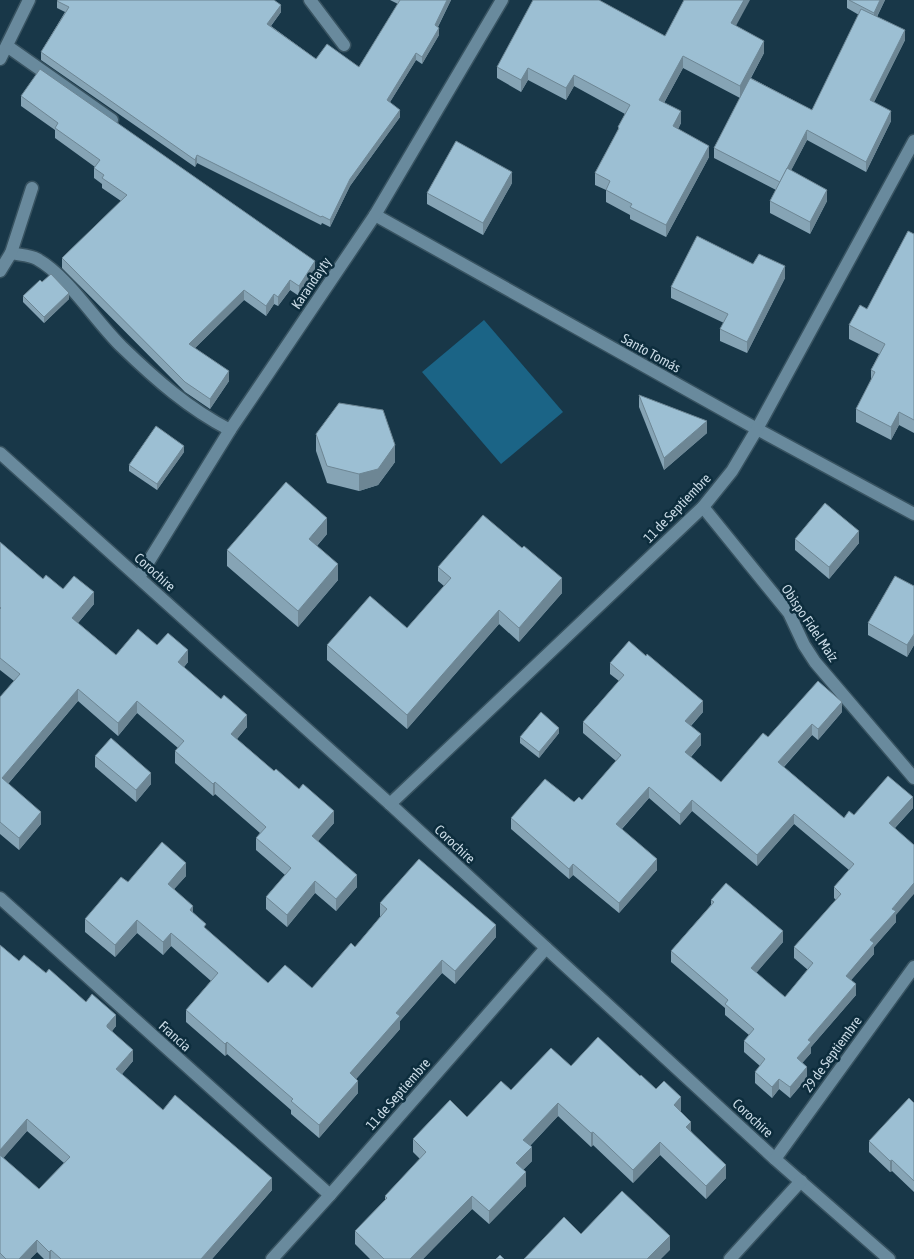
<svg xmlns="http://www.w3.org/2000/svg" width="914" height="1259" font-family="'Asap Condensed',sans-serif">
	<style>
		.green { fill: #1b6486 }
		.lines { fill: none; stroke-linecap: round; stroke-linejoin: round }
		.minor-casing { stroke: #385361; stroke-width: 15 }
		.minor { stroke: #698a9d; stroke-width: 12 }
		.wall { fill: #86a4b5; fill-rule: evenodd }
		.shaded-wall { fill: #6d8694 }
		.building { fill: #9cbfd3; stroke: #6d8694 }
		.labels { text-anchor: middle; stroke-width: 5; stroke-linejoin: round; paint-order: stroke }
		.street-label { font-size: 14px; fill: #c9dae5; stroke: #0d2d3d }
	</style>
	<rect width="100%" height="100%" fill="#183748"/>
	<path class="green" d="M484 320 563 412 501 464 422 372Z"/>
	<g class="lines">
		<defs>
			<g id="minor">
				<path d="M310 0 344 45"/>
				<path d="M7 46 112 120"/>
				<path d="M0 59 29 0"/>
				<path d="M375 215 757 429 914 514"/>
				<path d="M11 253C19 255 30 255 37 259 69 277 95 321 122 347 155 379 189 409 230 430"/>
				<path d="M0 271 11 253 32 188"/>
				<path d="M0 453 390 804 775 1159 889 1259"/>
				<path d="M703 507 789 613 804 645 815 662 914 778"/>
				<path d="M139 577 230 430 375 215 502 0"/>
				<path d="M390 804 703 507 732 471 757 429 914 141"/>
				<path d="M0 898 330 1195"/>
				<path d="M775 1159 914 967"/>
				<path d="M272 1259 330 1195 546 948"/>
				<path d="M730 1259 801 1181"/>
			</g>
		</defs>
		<use href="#minor" class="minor-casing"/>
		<use href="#minor" class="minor"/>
	</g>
	<g class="wall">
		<path d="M390 0H451L438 27 439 35 422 64 416 60 390 102 400 117 350 186 330 227 322 223 321 225 197 163 195 167 41 60V52L65 12 57 8V1L281 12 271 26 316 59 359 67 398 4Z"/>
		<path d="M847 0H885L877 17 905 40 874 102 891 121 866 172 807 140 791 170 827 201 810 234 770 213V201L776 190 714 158V148L740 98 683 68 664 103 681 123 678 129 709 157 666 237 630 219V215L606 202V190L595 185V173L618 130V127L625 114 574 86 566 100 528 80 521 92 497 78V67L665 36 736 26 764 53 751 78 812 110 859 15 847 8Z"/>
		<path d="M21 96 315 271 299 296 290 290 278 306 274 304 266 316 244 300 195 348 229 381 210 409 185 392 62 268V258L121 201 102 188V184L94 178V168L95 167 55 138V130L21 106Z"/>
		<path d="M512 183 483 235 427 204V193Z"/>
		<path d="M914 234V433L899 425 891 440 856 422V409L871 381V370L879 354 849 339V325L867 309Z"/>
		<path d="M753 264 785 278 747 353 720 341V329L724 323 671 298V287Z"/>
		<path d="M42 282 69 299 44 323 23 302V296Z"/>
		<path d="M639 395 707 433 664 470 639 407Z"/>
		<path d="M316 434 395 462 378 485 359 491 327 483 316 451Z"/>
		<path d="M184 452 157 490 129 471V465Z"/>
		<path d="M327 534 317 546 338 580 298 627 227 566V550Z"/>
		<path d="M795 539 859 543 829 579 795 550Z"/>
		<path d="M0 542 43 579 94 604 78 623 116 655 157 645 188 662 184 667 247 727 237 739 334 823 318 841 357 887 336 911 315 893 287 927 266 909V897L285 875 256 850V838L260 833 215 794 213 796 175 763V751L178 748 137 713 118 736 78 701 8 784 41 824 19 850 0 834V697L14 681 0 670Z"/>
		<path d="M438 567 562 593 519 642 499 624 407 729 327 660V645L407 628 444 586 438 581Z"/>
		<path d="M914 586V645L907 657 868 635V623Z"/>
		<path d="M610 663 703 712 691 726 701 745 691 757 721 782 768 737 842 712 818 740 812 735 784 767 844 818 854 815 913 808 895 828 896 922 874 947V954L851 980 856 995 811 1047V1053L802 1063 807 1078 790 1098 779 1089 772 1098 755 1083V1072L760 1066 744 1052V1041L749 1035 725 1015V1008L671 962V951L711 905V900L783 942 756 973 785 997 808 970 794 958V947L836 900 834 898V887L849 870 794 824 757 866 692 811 680 825 649 798 622 829 657 870 619 913 573 875 569 879 511 829V818L574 802 582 800 616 761 583 733V722L619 681 610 674Z"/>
		<path d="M559 733 539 758 520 743V737Z"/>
		<path d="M95 756 151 784 136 802 95 767Z"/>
		<path d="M186 876 174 889 206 929 268 983 312 988 355 947 381 916H380V903L496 937 455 984 442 973 400 1021V1029L356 1079 358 1093 319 1138 291 1114V1110L227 1054 225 1056 186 1022V1010L211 981 171 946 163 955 137 933 115 957 85 932V919L128 882Z"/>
		<path d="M0 945 19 961 46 973 86 1002 116 1026 112 1031 133 1061 122 1074 163 1110 272 1190 212 1259H44L37 1252 30 1259H0ZM27 1131 64 1163 39 1189 3 1158Z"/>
		<path d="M571 1066 640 1076 681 1111 680 1112 691 1131 726 1178 706 1199 660 1155 633 1183 593 1145 591 1147 558 1116 530 1146 532 1161 523 1170 526 1186 489 1224 472 1209 423 1259H370L355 1244V1231L385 1200V1196L420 1159 413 1152V1139L467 1117 511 1090Z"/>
		<path d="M914 1103V1192L892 1171 890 1172 869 1152V1141Z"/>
	</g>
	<g class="shaded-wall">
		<path d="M447 0H451L435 32V25Z"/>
		<path d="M744 0H750L731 35V23Z"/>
		<path d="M880 0H885L874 22V13Z"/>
		<path d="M281 5V12L267 31V24Z"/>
		<path d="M439 28V35L422 64V57Z"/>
		<path d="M905 30V40L870 110V100Z"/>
		<path d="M764 41V53L740 98V86Z"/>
		<path d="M416 53V60L387 107V100Z"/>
		<path d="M683 56V68L659 112V100Z"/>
		<path d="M528 68V80L521 92V80Z"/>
		<path d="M574 75V86L566 100V88Z"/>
		<path d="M400 110V117L350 186 330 227V220L350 179Z"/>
		<path d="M681 111V123L673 138V126Z"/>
		<path d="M891 111V121L866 172V162Z"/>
		<path d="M807 130V140L780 192V182Z"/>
		<path d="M709 146V157L666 237V225Z"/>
		<path d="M197 155V163L195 167V160Z"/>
		<path d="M512 172V183L483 235V223Z"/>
		<path d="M827 190V201L810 234V222Z"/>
		<path d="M315 261V271L299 296V286Z"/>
		<path d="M785 266V278L747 353V342Z"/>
		<path d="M290 280V290L278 306V297Z"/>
		<path d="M244 290V300L189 354V344Z"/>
		<path d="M69 293V299L44 323V317Z"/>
		<path d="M274 294V304L266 316V306Z"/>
		<path d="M229 371V381L210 409V399Z"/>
		<path d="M899 412V425L891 440V427Z"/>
		<path d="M707 421V433L664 470V458Z"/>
		<path d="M395 445V462L378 485 359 491V474Z"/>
		<path d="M184 446V452L157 490V484Z"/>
		<path d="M327 518V534L309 555V539Z"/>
		<path d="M859 531V543L829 579V567Z"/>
		<path d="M338 564V580L298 627V611Z"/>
		<path d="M562 578V593L519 642V628Z"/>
		<path d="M94 592V604L72 630V618Z"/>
		<path d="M499 610V624L407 729V715Z"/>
		<path d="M914 634V645L907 657V645Z"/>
		<path d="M188 650V662L178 674V662Z"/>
		<path d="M78 689V701L2 791V778Z"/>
		<path d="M137 701V713L118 736V723Z"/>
		<path d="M703 701V712L685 732V721Z"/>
		<path d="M842 702V712L818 740V729Z"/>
		<path d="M247 715V727L231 746V734Z"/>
		<path d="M812 724V735L778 773V762Z"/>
		<path d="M559 728V733L539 758V752Z"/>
		<path d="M701 734V745L685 763V752Z"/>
		<path d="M151 773V784L136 802V790Z"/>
		<path d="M215 782V794L213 796V784Z"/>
		<path d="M649 787V798L616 835V824Z"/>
		<path d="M913 797V808L889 834V823Z"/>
		<path d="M692 800V811L680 825V814Z"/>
		<path d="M334 811V823L312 848V836Z"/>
		<path d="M41 812V824L19 850V838Z"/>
		<path d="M794 814V824L757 866V855Z"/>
		<path d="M657 859V870L619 913V903Z"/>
		<path d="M186 863V876L168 896V884Z"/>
		<path d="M573 864V875L569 879V869Z"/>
		<path d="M357 875V887L336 911V899Z"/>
		<path d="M315 881V893L287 927V915Z"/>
		<path d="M914 883V894L896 915V922L874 947V954L846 986V976L892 909Z"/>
		<path d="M193 906V919L190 910Z"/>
		<path d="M137 920V933L115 957V945Z"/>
		<path d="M496 925V937L455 984V971Z"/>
		<path d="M783 931V942L751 979V968Z"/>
		<path d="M171 933V946L163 955V942Z"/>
		<path d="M442 960V973L400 1021V1029L350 1086V1073L396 1013Z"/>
		<path d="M856 984V995L811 1047V1053L797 1069V1058L808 1040Z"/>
		<path d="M116 1015V1026L107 1037V1025Z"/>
		<path d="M227 1042V1054L225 1056V1044Z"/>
		<path d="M133 1050V1061L116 1081V1069Z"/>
		<path d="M807 1067V1078L790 1098V1087Z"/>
		<path d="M779 1079V1089L772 1098V1087Z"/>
		<path d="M358 1081V1093L319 1138V1125Z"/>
		<path d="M681 1097V1111L674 1119V1105Z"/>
		<path d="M558 1103V1116L523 1153V1140Z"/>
		<path d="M27 1119V1131L0 1162V1150Z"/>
		<path d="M691 1122V1135L686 1127Z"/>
		<path d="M593 1132V1145L591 1147V1133Z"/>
		<path d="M660 1142V1155L633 1183V1170Z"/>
		<path d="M532 1147V1161L516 1177V1163Z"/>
		<path d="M892 1160V1171L890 1172V1161Z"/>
		<path d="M726 1165V1178L706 1199V1186Z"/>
		<path d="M526 1172V1186L489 1224V1211Z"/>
		<path d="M272 1178V1190L212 1259H201Z"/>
		<path d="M472 1196V1209L423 1259H410Z"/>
		<path d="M670 1236V1250L661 1259H647Z"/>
		<path d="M37 1240V1252L30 1259H19Z"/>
		<path d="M51 1250V1259H49V1252Z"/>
	</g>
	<g class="building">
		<path d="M58 0H274L281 5 267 24 316 59 327 44 359 67 400 0H447L435 25 439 28 422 57 416 53 387 100 400 110 350 179 330 220 322 216 321 217 197 155 195 160 41 52 69 7 57 1Z"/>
		<path d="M533 0H599L665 36 684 0H744L731 23 764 41 740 86 683 56 659 100 681 111 673 126 709 146 666 225 630 207 632 204 606 190 610 181 595 173 619 128 618 127 630 105 574 75 566 88 528 68 521 80 497 67Z"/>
		<path d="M849 0H880L874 13Z"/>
		<path d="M861 9 905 30 870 100 891 111 866 162 807 130 780 182 714 148 750 78 812 110Z"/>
		<path d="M40 69 315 261 299 286 290 280 278 297 274 294 266 306 244 290 189 344 229 371 210 399 185 382 62 258 127 195 102 178 104 175 94 168 100 160 55 128 58 123 21 96Z"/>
		<path d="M456 141 512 172 483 223 427 193Z"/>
		<path d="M787 168 827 190 810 222 770 201Z"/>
		<path d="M908 231 914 234V420L899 412 891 427 856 409 875 372 871 370 885 344 849 325 860 305 867 309Z"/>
		<path d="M697 236 753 264 759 254 785 266 747 342 720 329 728 314 671 287Z"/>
		<path d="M51 274 69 293 44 317 23 296 40 280 42 282Z"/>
		<path d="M639 395 707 421 664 458Z"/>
		<path d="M339 403 383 410 395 445 378 469 359 474 327 466 316 434Z"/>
		<path d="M156 426 184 446 157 484 129 465Z"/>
		<path d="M286 482 327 518 309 539 338 564 298 611 227 550Z"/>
		<path d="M825 503 859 531 829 567 795 539Z"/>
		<path d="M483 515 522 548 524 546 562 578 519 628 499 610 407 715 327 645 370 596 407 628 451 578 438 567Z"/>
		<path d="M0 542 43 579 46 575 63 589 74 576 94 592 72 618 116 655 138 629 157 645 168 633 188 650 178 662 221 699 224 695 247 715 231 734 274 771 276 769 299 789 303 784 334 811 312 836 357 875 336 899 315 881 287 915 266 897 291 868 256 838 266 827 215 782 213 784 175 751 184 741 137 701 118 723 78 689 2 778 41 812 19 838 0 822V697L20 674 0 658V609L1 608 0 607Z"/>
		<path d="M895 576 914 586V634L907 645 868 623Z"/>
		<path d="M629 641 646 656 647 654 703 701 685 721 701 734 685 752 721 782 763 733 768 737 818 681 842 702 818 729 812 724 778 762 844 818 849 811 854 815 888 776 913 797 889 823 914 845V883L892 909 896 911 870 940 874 943 846 976 856 984 808 1040 811 1042 797 1058 807 1067 790 1087 779 1079 772 1087 755 1072 765 1059 744 1041 754 1029 725 1004 728 1000 671 951 714 902 711 900 726 883 783 931 751 968 785 997 813 963 794 947 841 894 834 887 854 864 794 814 757 855 692 800 680 814 649 787 616 824 657 859 619 903 573 864 569 869 511 818 545 779 574 802 579 797 582 800 621 755 583 722 624 675 610 663Z"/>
		<path d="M541 712 559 728 539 752 520 737Z"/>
		<path d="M111 738 151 773 136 790 95 756Z"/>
		<path d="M162 842 186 863 168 884 193 906 190 910 206 924 204 927 268 983 285 965 312 988 351 943 355 947 387 909 380 903 419 859 496 925 455 971 442 960 396 1013 400 1016 350 1073 358 1081 319 1125 291 1101 293 1099 227 1042 225 1044 186 1010 218 973 171 933 163 942 137 920 115 945 85 919 121 877 128 882Z"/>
		<path d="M0 945 19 961 24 955 46 973 49 969 86 1002 92 994 116 1015 107 1025V1027L133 1050 116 1069 163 1110 175 1095 272 1178 201 1259H61L51 1250 49 1252 37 1240 19 1259H6L0 1253V1155L39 1189 70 1157 27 1119 0 1150Z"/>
		<path d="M598 1037 640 1076 641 1075 656 1089 664 1081 681 1097 674 1105 691 1122 686 1127 726 1165 706 1186 660 1142 633 1170 593 1132 591 1133 558 1103 523 1140 532 1147 516 1163 526 1172 489 1211 472 1196 410 1259H384L355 1231 387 1198 385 1196 426 1152 413 1139 450 1100 467 1117 501 1081 511 1090 551 1048 571 1066Z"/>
		<path d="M909 1098 914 1103V1181L892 1160 890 1161 869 1141Z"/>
		<path d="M622 1191 670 1236 647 1259H524L564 1217 581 1234Z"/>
		<path d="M500 1255 504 1259H496Z"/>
	</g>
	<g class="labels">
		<g class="street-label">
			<text transform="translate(311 283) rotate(-56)" y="5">Karandayty</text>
			<text transform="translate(651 353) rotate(29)" y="5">Santo Tomás</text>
			<text transform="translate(677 508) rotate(-46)" y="5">11 de Septiembre</text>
			<text transform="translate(155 572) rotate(42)" y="5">Corochire</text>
			<text transform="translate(810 623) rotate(56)" y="5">Obispo Fidel Maíz</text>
			<text transform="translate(455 844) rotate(43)" y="5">Corochire</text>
			<text transform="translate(175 1036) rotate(42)" y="5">Francia</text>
			<text transform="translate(832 1054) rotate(-54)" y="5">29 de Septiembre</text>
			<text transform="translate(398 1094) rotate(-49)" y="5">11 de Septiembre</text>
			<text transform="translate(753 1118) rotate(43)" y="5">Corochire</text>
		</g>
	</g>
</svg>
